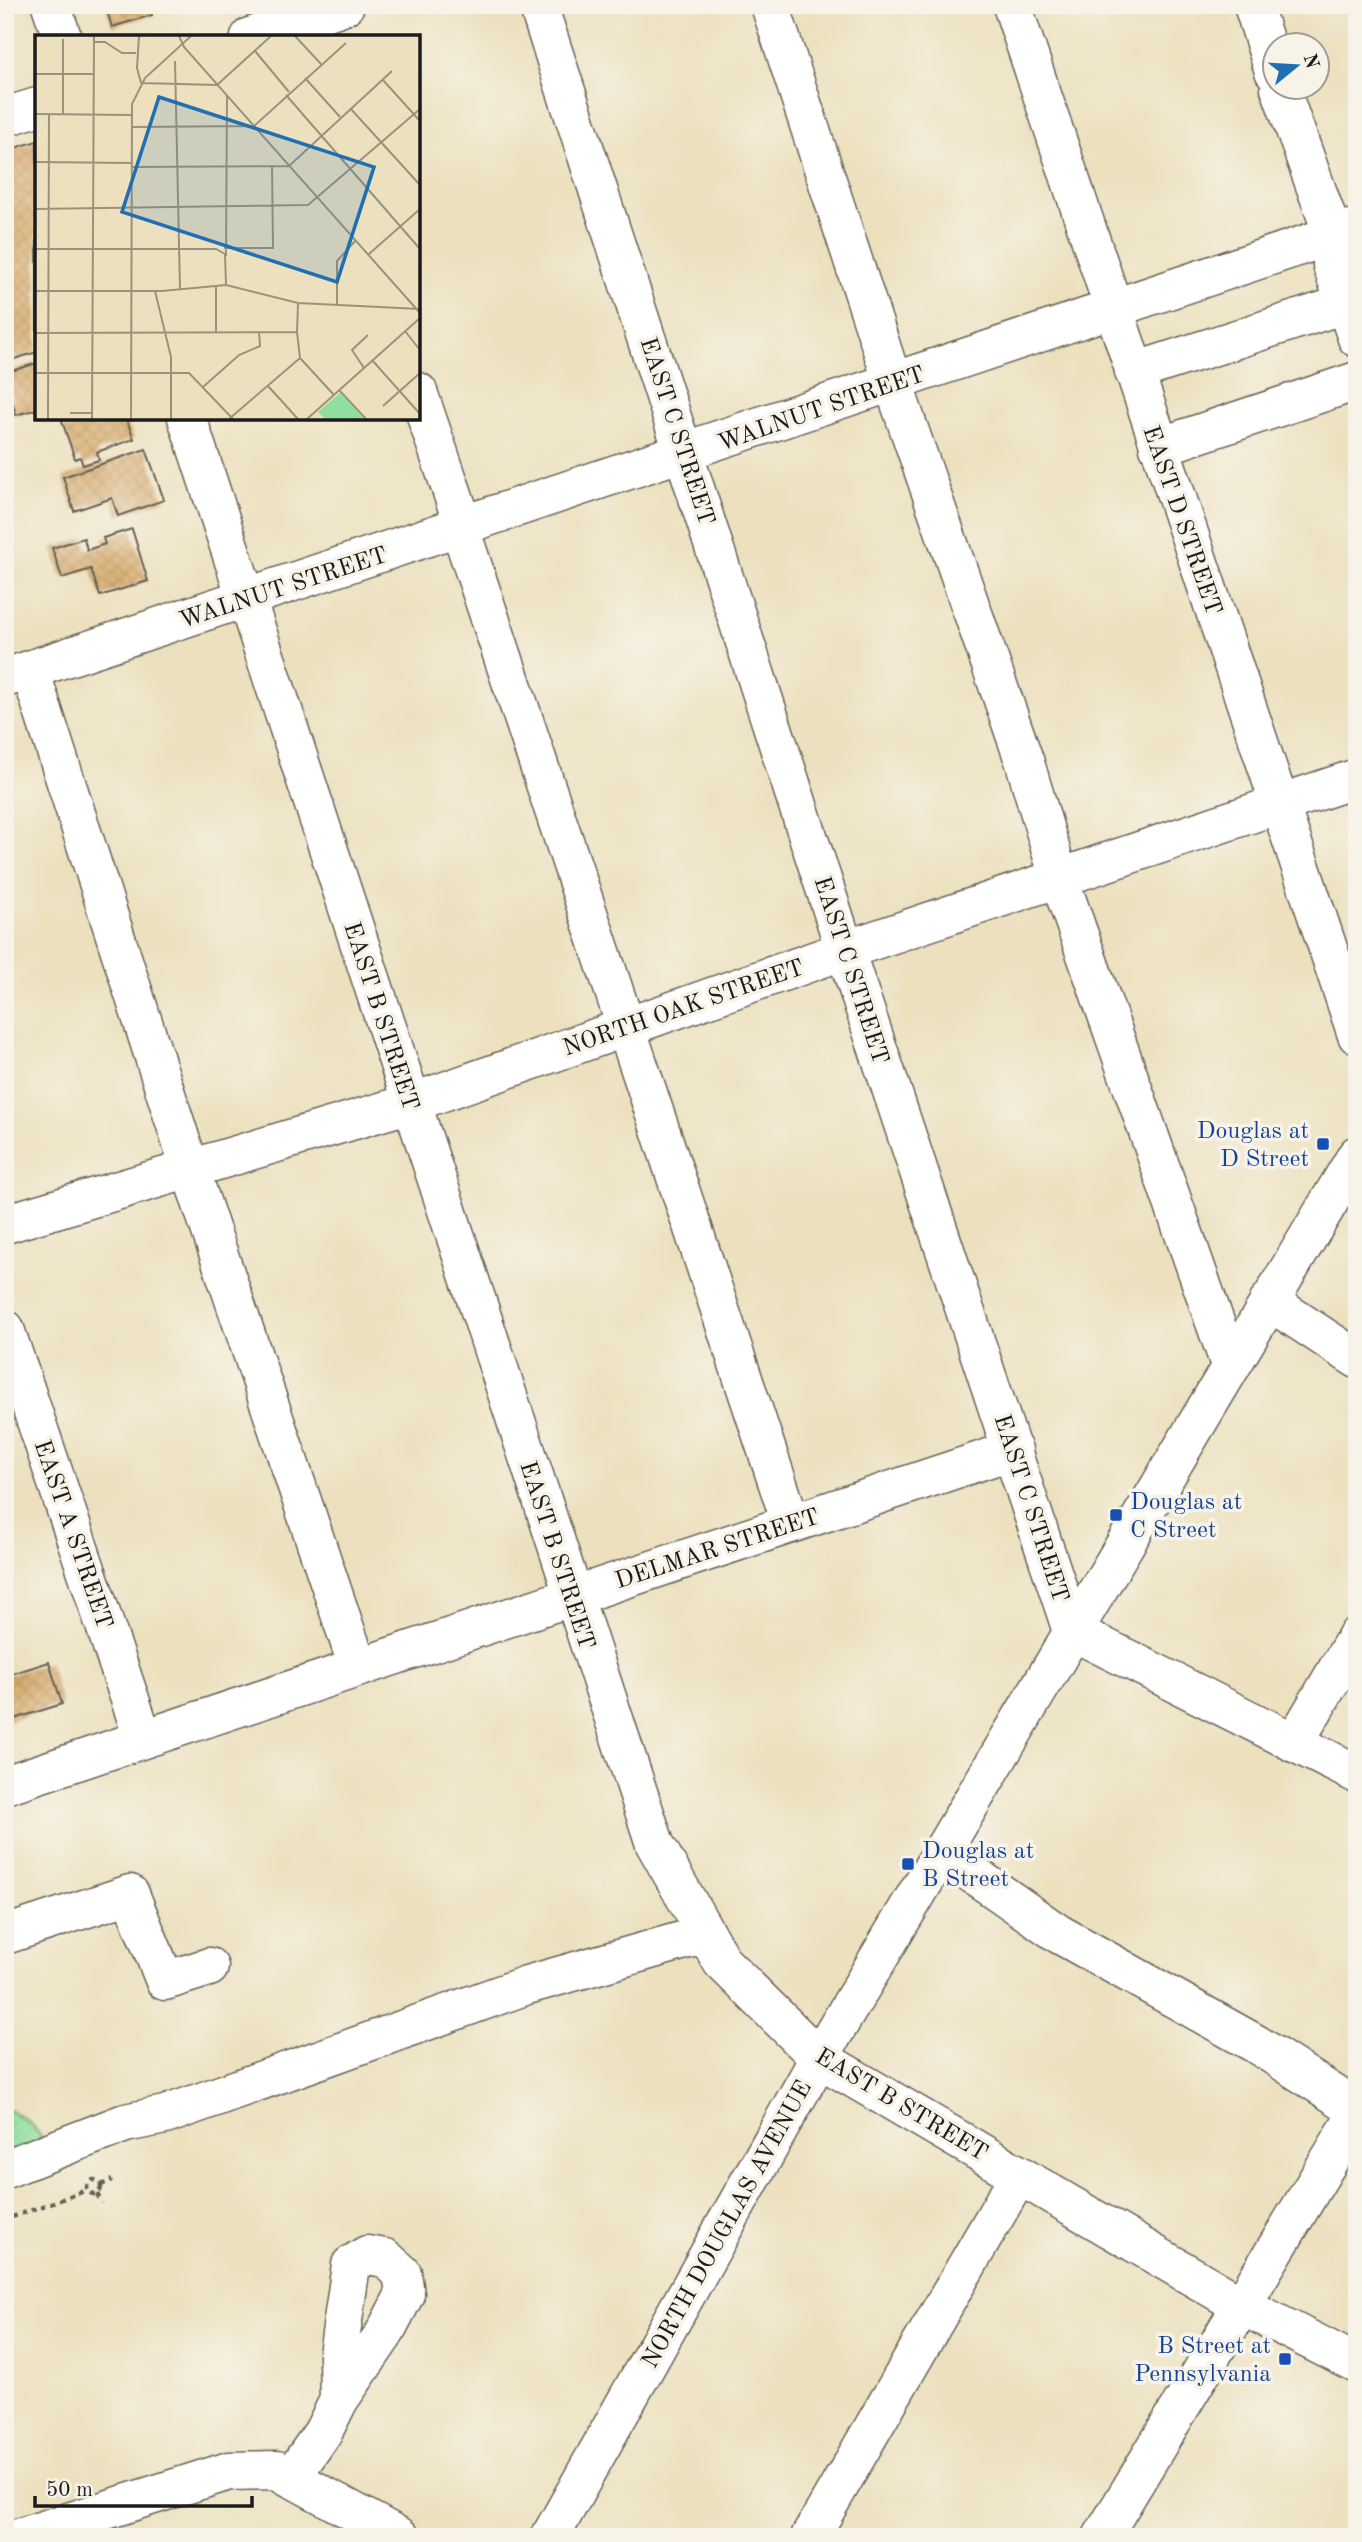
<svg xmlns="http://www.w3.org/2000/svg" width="1362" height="2542" font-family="'Old Standard TT',serif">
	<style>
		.park { fill: url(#park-dots); stroke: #567e5d; stroke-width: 2 }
		.building { fill: url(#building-cross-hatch) }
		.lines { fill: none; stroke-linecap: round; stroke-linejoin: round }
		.minor-casing { stroke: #656155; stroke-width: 41 }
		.path { stroke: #656155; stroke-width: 4.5; stroke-dasharray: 5 5; stroke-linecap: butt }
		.minor { stroke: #fff; stroke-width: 38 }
		.transit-dot { fill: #1a4fb4; stroke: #f7f3e8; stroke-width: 2.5 }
		.labels { text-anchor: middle; stroke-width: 7; stroke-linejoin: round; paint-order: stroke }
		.street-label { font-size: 24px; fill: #1c1c1c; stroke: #f7f3e8 }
		.transit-label { font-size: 24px; fill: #164399; stroke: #f7f3e8; text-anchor: end }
		.inset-road { fill: none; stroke: #99927d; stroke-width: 2 }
		.view { fill: #1f6fb2; fill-opacity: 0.15; stroke: #1f6fb2; stroke-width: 3.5 }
		.inset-edge { fill: none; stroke: #1c1c1c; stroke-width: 3.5 }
	</style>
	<defs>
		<pattern id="park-dots" width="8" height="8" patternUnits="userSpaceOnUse" patternTransform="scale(1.75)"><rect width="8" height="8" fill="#90df9e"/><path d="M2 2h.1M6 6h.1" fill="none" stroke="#7cbf88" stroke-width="1.8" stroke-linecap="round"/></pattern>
		<pattern id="building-cross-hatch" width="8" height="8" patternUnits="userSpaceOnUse" patternTransform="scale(1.75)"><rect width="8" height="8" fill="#d6a765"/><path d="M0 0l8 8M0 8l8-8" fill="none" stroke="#b78f57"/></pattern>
	</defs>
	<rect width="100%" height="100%" fill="#f7f3e8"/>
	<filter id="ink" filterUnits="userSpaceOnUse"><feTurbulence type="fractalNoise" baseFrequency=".0143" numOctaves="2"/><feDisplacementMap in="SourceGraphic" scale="14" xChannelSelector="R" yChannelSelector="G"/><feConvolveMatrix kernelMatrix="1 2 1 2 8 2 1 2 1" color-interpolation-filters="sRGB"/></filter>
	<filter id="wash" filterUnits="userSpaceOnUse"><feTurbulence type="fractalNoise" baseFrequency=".00686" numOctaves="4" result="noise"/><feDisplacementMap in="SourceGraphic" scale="28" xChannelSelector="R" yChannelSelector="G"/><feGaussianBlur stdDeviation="1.57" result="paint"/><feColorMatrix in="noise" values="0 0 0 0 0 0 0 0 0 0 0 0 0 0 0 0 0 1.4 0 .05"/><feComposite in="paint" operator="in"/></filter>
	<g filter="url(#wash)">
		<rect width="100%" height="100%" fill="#ece0be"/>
		<path class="park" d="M5 2109C23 2115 37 2126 44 2145L5 2158Z"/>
		<g id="blocks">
			<g class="building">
				<path d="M105 5H149L152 15 112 27Z"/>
				<path d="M37 141V352L5 362V151Z"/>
				<path d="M37 363V409L16 415 5 373Z"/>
				<path d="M61 418H126L134 439 97 452 99 460 83 465 80 457 75 459Z"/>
				<path d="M146 449 164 500 118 516 112 498 74 511 63 477Z"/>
				<path d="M132 529 148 581 100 596 91 569 62 578 52 548 84 538 87 550 105 544 103 538Z"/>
				<path d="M49 1662 62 1704 5 1722V1676Z"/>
			</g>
		</g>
	</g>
	<g filter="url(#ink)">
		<use href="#blocks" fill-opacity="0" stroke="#656155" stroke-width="2"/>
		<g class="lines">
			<defs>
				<g id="minor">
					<path d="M51 5 62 37"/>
					<path d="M538 5 845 950 1072 1631 1357 1774"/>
					<path d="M770 5 893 383 1025 763 1059 878 1230 1365"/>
					<path d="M1012 5 1357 1035"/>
					<path d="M1253 5 1274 71"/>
					<path d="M250 37 345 5"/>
					<path d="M1280 88 1333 235 1332 265 1357 338"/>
					<path d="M5 117 37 107"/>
					<path d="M1134 372 1345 304"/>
					<path d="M418 392 464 527"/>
					<path d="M187 418 655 1844 722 1962 819 2058 1241 2305 1357 2364"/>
					<path d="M1159 447 1357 381"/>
					<path d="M460 528 791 1523"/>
					<path d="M30 670 190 1169 358 1667"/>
					<path d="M5 678 1357 227"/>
					<path d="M5 1224 411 1103 845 950 1357 778"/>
					<path d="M1269 1301 1357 1359"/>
					<path d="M5 1329 143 1738"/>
					<path d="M1294 1743 1357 1636"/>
					<path d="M5 1785 1013 1450"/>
					<path d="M941 1852 1059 1934 1256 2044 1357 2109"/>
					<path d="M5 1935 130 1894 165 1981 209 1967"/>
					<path d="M5 2169 125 2123 165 2115 527 1985 706 1934"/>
					<path d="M291 2478 323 2432 339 2400 383 2336 405 2294 402 2273 385 2258 367 2255 351 2265 338 2355 339 2400"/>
					<path d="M21 2537 229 2471 277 2470 400 2537"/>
					<path d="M550 2537 819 2058 1357 1155"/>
					<path d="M810 2537 1019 2175"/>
					<path d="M1102 2537 1357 2114"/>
				</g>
			</defs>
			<use href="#minor" class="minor-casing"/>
			<g class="path">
				<circle cx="94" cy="2187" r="7"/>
				<path d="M101 2185 112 2180"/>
				<path d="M97 2194 102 2203"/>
				<path d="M12 2217 87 2190"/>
			</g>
			<use href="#minor" class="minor"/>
		</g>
	</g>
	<g class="transit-dot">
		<rect x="1316" y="1137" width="14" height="14" rx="3.5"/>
		<rect x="1109" y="1508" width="14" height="14" rx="3.5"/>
		<rect x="901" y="1857" width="14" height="14" rx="3.5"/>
		<rect x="1278" y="2352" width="14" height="14" rx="3.5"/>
	</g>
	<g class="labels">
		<g class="street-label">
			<text transform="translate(821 408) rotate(-19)" y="8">WALNUT STREET</text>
			<text transform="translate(678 431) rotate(72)" y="8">EAST C STREET</text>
			<text transform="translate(1183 520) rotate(71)" y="8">EAST D STREET</text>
			<text transform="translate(283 587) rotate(-18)" y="8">WALNUT STREET</text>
			<text transform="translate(852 970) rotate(72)" y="8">EAST C STREET</text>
			<text transform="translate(683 1007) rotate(-19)" y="8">NORTH OAK STREET</text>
			<text transform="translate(382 1016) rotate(72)" y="8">EAST B STREET</text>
			<text transform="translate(1032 1508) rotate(72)" y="8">EAST C STREET</text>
			<text transform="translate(74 1534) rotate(71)" y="8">EAST A STREET</text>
			<text transform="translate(717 1548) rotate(-18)" y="8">DELMAR STREET</text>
			<text transform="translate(558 1555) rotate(72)" y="8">EAST B STREET</text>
			<text transform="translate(902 2104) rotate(31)" y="8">EAST B STREET</text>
			<text transform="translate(726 2224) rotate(-61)" y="8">NORTH DOUGLAS AVENUE</text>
		</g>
		<g class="transit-label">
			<text x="1309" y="1138">Douglas at<tspan x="1309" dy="28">D Street</tspan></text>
			<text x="1130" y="1509" text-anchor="start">Douglas at<tspan x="1130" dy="28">C Street</tspan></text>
			<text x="922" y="1858" text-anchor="start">Douglas at<tspan x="922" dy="28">B Street</tspan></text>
			<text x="1271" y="2353">B Street at<tspan x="1271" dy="28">Pennsylvania</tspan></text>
		</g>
	</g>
	<g transform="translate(35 35)">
		<rect width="385" height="385" fill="#ece0be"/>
		<path d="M305 358 329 384H290L283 377Z" fill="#90df9e"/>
		<path class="inset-road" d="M104 1 102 33 106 48M144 1 149 12 385 278M260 1 286 29M28 4V79M59 7H70L87 18H101M220 16 254 57M140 26 145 254M0 39H58M270 43 305 82M347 44 385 86M106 48 182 50 236 1M251 60 385 214M315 73 385 150M0 79 96 80M96 92 219 91 311 8M0 127 97 128M97 132 254 131 357 36M0 174 273 170 385 74M189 213H238L237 131M0 214H181L190 219 191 250 263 268 385 274M334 219 385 174M191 221 192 60M181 251V297M0 256H127L191 250M120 256 136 322V384M302 271V226L321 205M370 296 385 315M262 297 265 323 299 360M0 298 262 297 263 268M337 325 385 379M329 333 317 315 333 300M0 338H154L198 384M233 351 263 384M168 352 204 320 225 311 224 297M304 355 331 384M348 371 385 338M35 378H57M13 384 14 79M57 384 59 1M96 384 97 69 110 43 156 1M194 384 265 323M272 384 385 283"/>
		<path class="view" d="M124 62 339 132 302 247 87 177Z"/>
		<rect width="385" height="385" class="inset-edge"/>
	</g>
	<rect width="1362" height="2542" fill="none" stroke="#f7f3e8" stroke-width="28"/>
	<g transform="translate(1296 66) rotate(72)"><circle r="33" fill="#f7f3e8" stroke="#9f9d96" stroke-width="2"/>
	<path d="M0-5L12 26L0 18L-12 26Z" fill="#1f6fb2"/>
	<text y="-10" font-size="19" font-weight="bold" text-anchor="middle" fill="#1c1c1c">N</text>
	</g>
	<path d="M35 2496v10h217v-10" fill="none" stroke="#1c1c1c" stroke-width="3.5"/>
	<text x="46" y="2496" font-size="21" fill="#1c1c1c" stroke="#f7f3e8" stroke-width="5" paint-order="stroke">50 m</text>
</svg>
